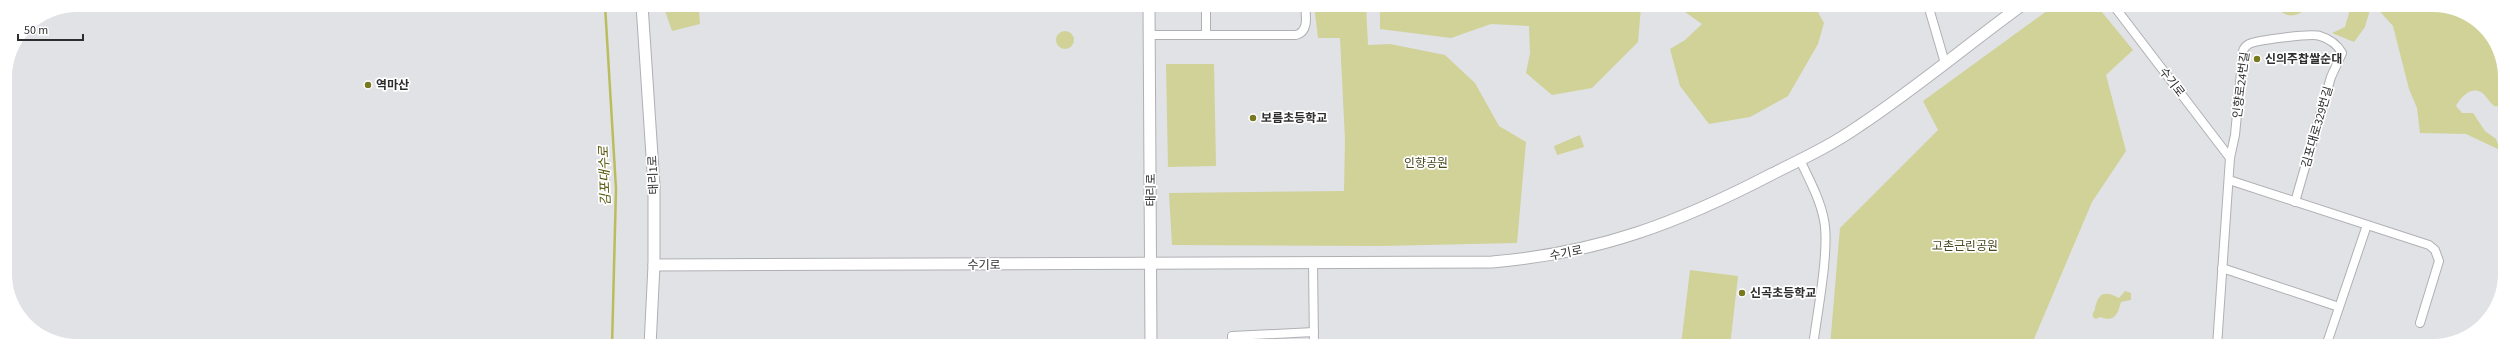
<svg xmlns="http://www.w3.org/2000/svg" width="2510" height="351" font-family="'Source Sans 3','Noto Sans KR',sans-serif">
	<style>
		.green { fill: #d0d297 }
		.lines { fill: none; stroke-linecap: round; stroke-linejoin: round }
		.stream { stroke: #bbbc5d; stroke-width: 2.5 }
		.street-casing { stroke: #afb0b3; stroke-width: 10 }
		.secondary-casing { stroke: #afb0b3; stroke-width: 13 }
		.street { stroke: #fff; stroke-width: 8 }
		.secondary { stroke: #fff; stroke-width: 11 }
		.poi-dot { fill: #78781e; stroke: #fff; stroke-width: 1.5 }
		.labels { text-anchor: middle; stroke-width: 3.5; stroke-linejoin: round; paint-order: stroke }
		.poi-label { font-size: 12px; font-weight: bold; fill: #2d2d2e; stroke: #fff; text-anchor: start }
		.street-label { font-size: 12px; fill: #2d2d2e; stroke: #fff }
		.park-label { font-size: 12px; fill: #4a4a22; stroke: #fff }
		.water-label { font-size: 13px; font-style: italic; fill: #54540b; stroke: #fff }
	</style>
	<rect width="100%" height="100%" fill="#e1e2e6"/>
	<g class="green">
		<path d="M663 5H703L699 10 700 24 672 31Z"/>
		<path d="M1314 5H1366L1368 45 1390 44 1445 55 1475 83 1499 126 1526 142 1517 243 1380 246 1172 245 1169 193 1344 191 1345 140 1340 38H1318Z"/>
		<path d="M1380 5H1649L1641 7 1638 42 1592 88 1552 95 1526 73 1530 53 1529 26 1491 24 1451 38 1380 29Z"/>
		<path d="M1675 5H1814L1824 23 1818 44 1788 96 1750 117 1709 124 1680 86 1670 49 1685 40 1702 24Z"/>
		<path d="M2055 5 2097 6 2133 50 2106 75 2126 151 2092 202 2031 346H1830L1840 228 1938 130 1923 101Z"/>
		<path d="M2277 6H2307C2300 18 2283 19 2277 6Z"/>
		<path d="M2351 6H2371L2365 27 2354 42 2332 33 2345 27Z"/>
		<path d="M2375 6H2442L2481 23 2504 63V107L2494 106C2489 102 2486 95 2481 92 2470 86 2460 98 2456 106L2462 113H2473L2485 131 2496 139 2500 150 2466 134 2420 133 2417 108 2409 89 2393 26Z"/>
		<circle cx="1065" cy="40" r="9"/>
		<path d="M1166 64H1214L1216 166 1168 167Z"/>
		<path d="M1580 135 1584 147 1557 155 1554 146Z"/>
		<path d="M1690 270 1738 276 1730 346 1681 345Z"/>
		<path d="M2125 291 2131 293V300L2121 302C2118 313 2115 323 2100 317L2096 319 2093 317C2092 312 2095 312 2095 308 2099 292 2105 291 2119 298Z"/>
	</g>
	<g class="lines">
		<path class="stream" d="M605 5 616 189 612 346"/>
		<defs>
			<g id="street">
				<path d="M1206 5V34"/>
				<path d="M1928 5 1945 63"/>
				<path d="M2114 6 2230 158"/>
				<path d="M1149 35H1296C1309 32 1306 16 1305 5"/>
				<path d="M1800 160C1809 179 1820 199 1824 220 1830 249 1817 314 1813 346"/>
				<path d="M2229 180 2429 245 2435 250 2439 261 2420 323"/>
				<path d="M1313 262 1314 346"/>
				<path d="M2222 268 2339 307"/>
				<path d="M1232 346V336L1314 332"/>
				<path d="M2217 346 2230 158 2235 135 2243 51C2244 48 2245 46 2249 44 2257 40 2312 33 2320 36 2330 39 2337 44 2342 53L2331 77 2295 202"/>
				<path d="M2326 346 2367 225"/>
			</g>
			<g id="secondary">
				<path d="M642 5 654 186V265L650 346"/>
				<path d="M1149 5 1151 346"/>
				<path d="M654 265 1492 262C1599 253 1678 223 1772 174 1802 159 1832 145 1859 126 1915 89 1967 45 2022 5"/>
			</g>
		</defs>
		<use href="#street" class="street-casing"/>
		<use href="#secondary" class="secondary-casing"/>
		<use href="#street" class="street"/>
		<use href="#secondary" class="secondary"/>
	</g>
	<g class="poi-dot">
		<circle cx="2257" cy="59" r="4"/>
		<circle cx="368" cy="85" r="4"/>
		<circle cx="1253" cy="118" r="4"/>
		<circle cx="1742" cy="293" r="4"/>
	</g>
	<g class="labels">
		<g class="poi-label">
			<text x="2265" y="63">신의주찹쌀순대</text>
			<text x="376" y="89">역마산</text>
			<text x="1261" y="122">보름초등학교</text>
			<text x="1750" y="297">신곡초등학교</text>
		</g>
		<g class="street-label">
			<text transform="translate(2172 82) rotate(53)" y="4">수기로</text>
			<text transform="translate(2241 85) rotate(-83)" y="4">인향로24번길</text>
			<text transform="translate(2317 127) rotate(-74)" y="4">김포대로329번길</text>
			<text transform="translate(653 175) rotate(-92)" y="4">태리1로</text>
			<text transform="translate(1151 190) rotate(-90)" y="4">태리로</text>
			<text transform="translate(1566 253) rotate(-11)" y="4">수기로</text>
			<text x="984" y="269">수기로</text>
		</g>
		<g class="park-label">
			<text x="1426" y="167">인향공원</text>
			<text x="1965" y="250">고촌근린공원</text>
		</g>
		<g class="water-label">
			<text transform="translate(604 176) rotate(-92)" y="5">김포대수로</text>
		</g>
	</g>
	<path d="M0 0H2510V351H0ZM77 12H2433A65 65 0 0 1 2498 77V274A65 65 0 0 1 2433 339H77A65 65 0 0 1 12 274V77A65 65 0 0 1 77 12Z" fill="#fff" fill-rule="evenodd"/>
	<path d="M18 34v6h65v-6" fill="none" stroke="#2d2d2e" stroke-width="2"/>
	<text x="24" y="34" font-size="12" fill="#2d2d2e" stroke="#ffffff" stroke-width="3" paint-order="stroke">50 m</text>
</svg>
